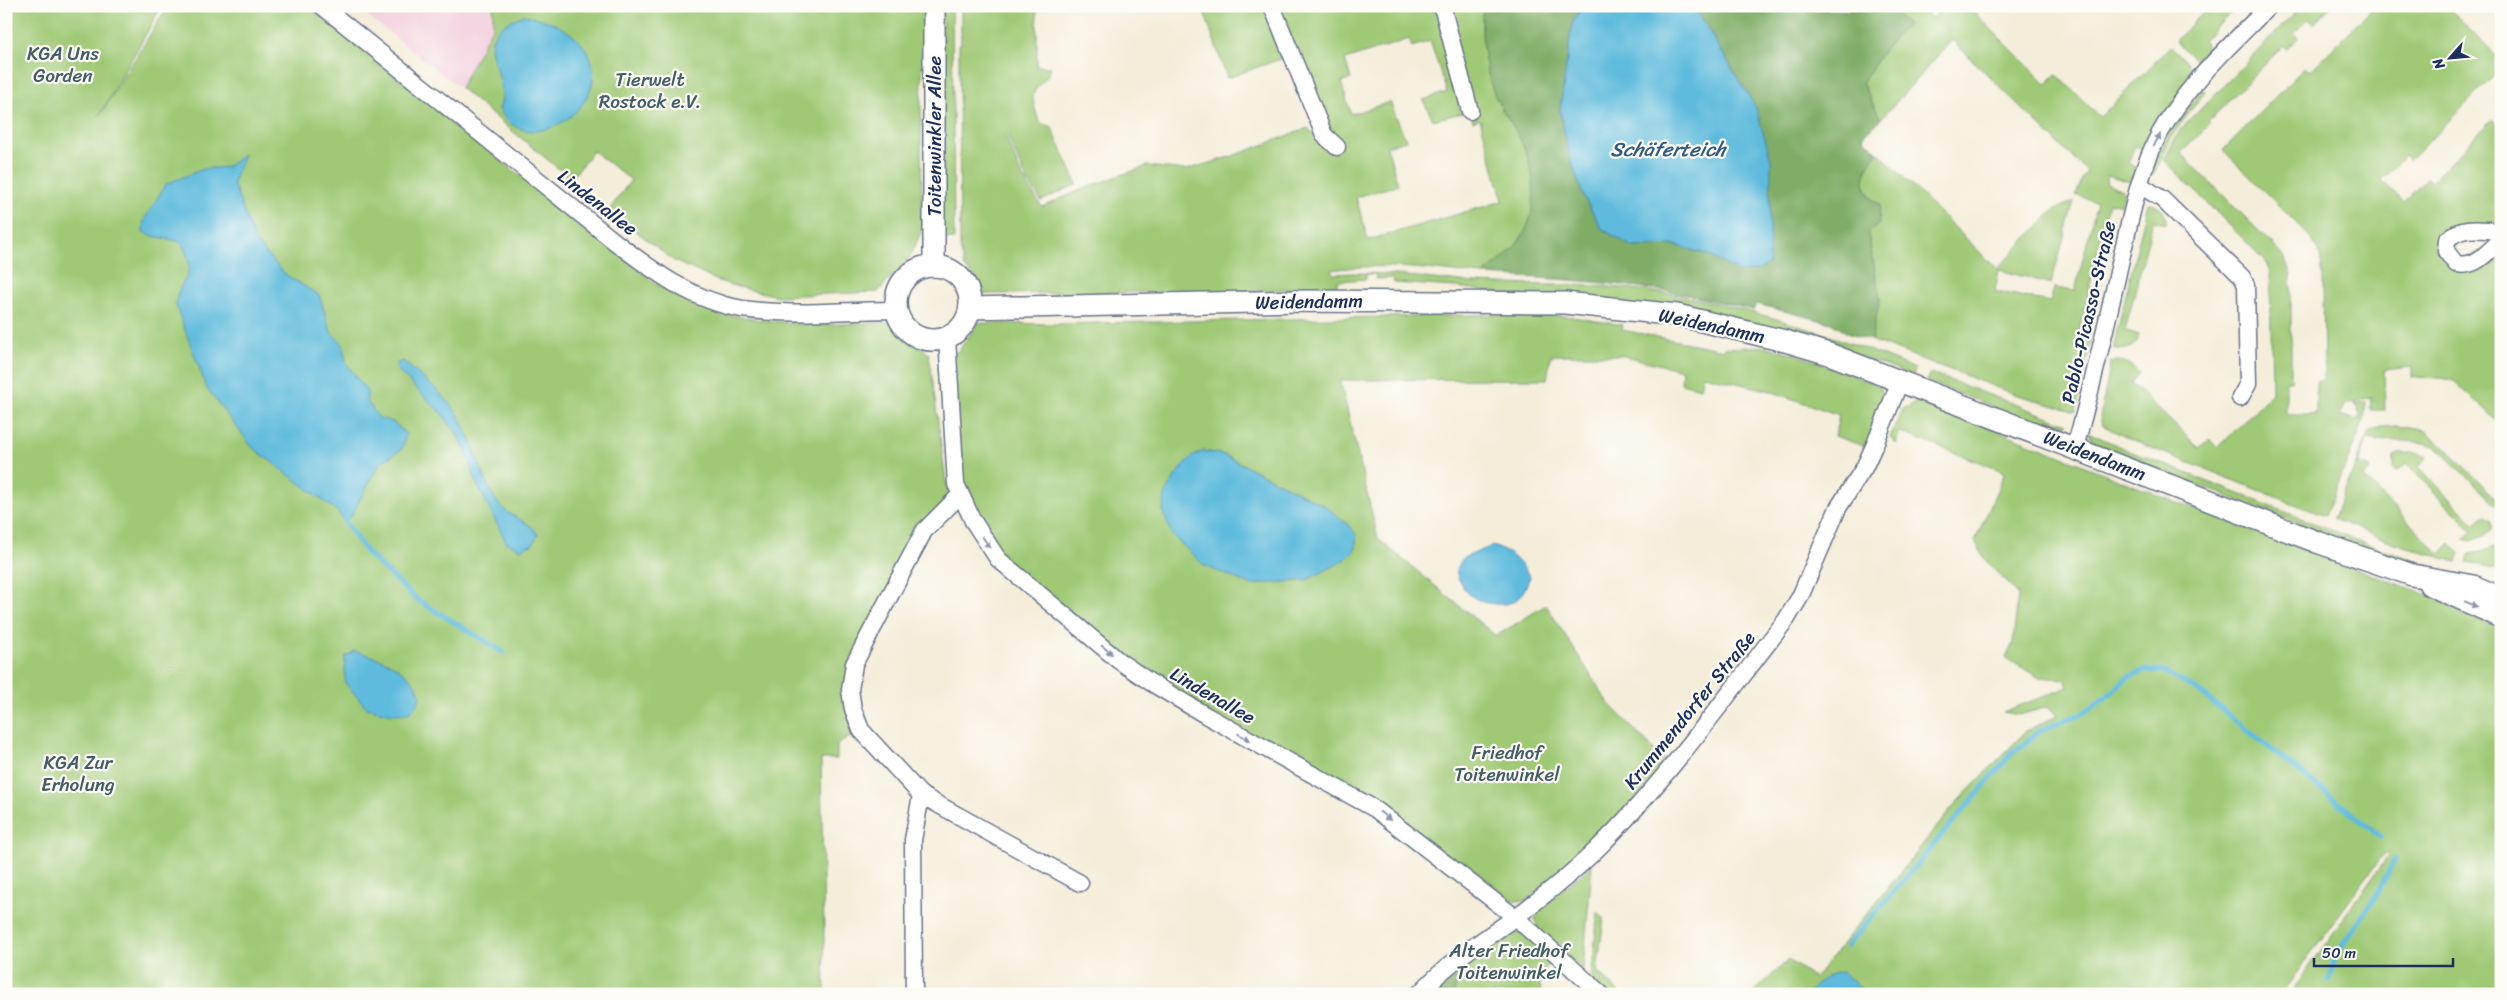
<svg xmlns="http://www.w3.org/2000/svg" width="2507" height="1000" font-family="Sriracha,sans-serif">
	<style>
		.built { fill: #f3cfde }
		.green { fill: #9fc975; stroke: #5d7c6a; fill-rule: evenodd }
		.forest { fill: #7fad66; stroke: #4d6e62 }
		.water { fill: #5fbbdd; stroke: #3d759e }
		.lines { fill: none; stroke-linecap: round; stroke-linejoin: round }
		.stream { stroke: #5fbbdd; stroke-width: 5.5 }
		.minor-casing { stroke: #677289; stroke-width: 19 }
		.tertiary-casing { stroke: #677289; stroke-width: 24 }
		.minor { stroke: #fff; stroke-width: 16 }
		.tertiary { stroke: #fff; stroke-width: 21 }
		.oneway { fill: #8d97ae }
		.labels { text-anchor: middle; stroke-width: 4.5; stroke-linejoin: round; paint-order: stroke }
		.park-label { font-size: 19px; fill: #435d65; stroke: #fdfcf7 }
		.street-label { font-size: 19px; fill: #1b2f5e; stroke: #fdfcf7 }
		.water-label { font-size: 20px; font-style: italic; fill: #2f5984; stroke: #fdfcf7 }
	</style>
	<rect width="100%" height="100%" fill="#fdfcf7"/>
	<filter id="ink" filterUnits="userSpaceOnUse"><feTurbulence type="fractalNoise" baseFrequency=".02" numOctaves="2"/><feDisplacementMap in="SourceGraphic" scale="10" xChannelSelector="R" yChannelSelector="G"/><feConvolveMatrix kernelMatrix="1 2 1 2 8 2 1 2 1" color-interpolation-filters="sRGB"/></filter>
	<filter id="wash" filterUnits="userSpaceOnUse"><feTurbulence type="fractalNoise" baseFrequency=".0096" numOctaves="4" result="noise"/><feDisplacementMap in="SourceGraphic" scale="20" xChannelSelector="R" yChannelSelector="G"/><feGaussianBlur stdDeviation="1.12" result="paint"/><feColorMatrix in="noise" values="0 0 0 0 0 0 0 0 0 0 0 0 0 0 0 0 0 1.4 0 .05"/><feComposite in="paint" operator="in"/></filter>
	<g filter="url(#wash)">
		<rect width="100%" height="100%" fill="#f4edd9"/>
		<path class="built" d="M355 6H493V26L460 88Z"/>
		<g class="green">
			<path d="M6 6H162L99 116 168 6H307L656 284 723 314 761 320 816 325 893 322 929 354 946 482 955 500 938 515 854 664 861 730 837 745V759H821L825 994H6Z"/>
			<path d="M493 6H925L921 104 922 230 910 257 878 292 777 296 738 287 718 281 674 261 609 210 631 180 593 151 571 179 460 88 493 26Z"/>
			<path d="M942 6H952L954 239 942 240Z"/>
			<path d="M961 6H1037V66L1051 67C1046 89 1025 81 1037 115 1039 123 1043 125 1051 126L1077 184 1041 201 1026 178 1007 135 1005 136 1023 178 1042 207 1085 188 1147 166 1186 170 1233 156 1308 128 1320 141 1292 55 1227 78 1202 6H1442L1444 14 1463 9V6H1483C1480 37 1484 72 1497 100 1502 111 1511 121 1517 133 1535 166 1543 208 1519 241 1510 254 1494 265 1483 275 1434 270 1381 262 1332 270L1333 274C1383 270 1428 280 1476 283 1528 286 1580 283 1632 289 1725 299 1829 332 1915 369L1913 376 1802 335 1456 287 1394 283 1393 278 1376 279 1375 274H1366V279L1337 281V286L1250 291 981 294 976 290V279L964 266 960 247 959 44H961ZM1409 39 1412 47 1430 41 1447 92 1423 100 1433 120 1470 111 1473 121 1480 119 1503 201 1368 240 1356 197 1398 185 1387 146 1406 140 1390 102 1351 114 1341 82 1351 79 1345 60Z"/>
			<path d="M1889 6H1920L1932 18 1944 6H1968L2046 84 2056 74 2100 117 2171 46 2201 76 2150 152 2135 146 2128 163 2144 171 2140 185 2107 175 2106 183 2124 191 2122 205 2109 202 2078 336 2091 340 2076 412 2014 394 1871 340 1880 299 1868 233 1873 200 1864 185V174L1868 163 1878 152 1997 269 2054 210 2074 201 2051 284 1999 270 1995 291 2050 302 2054 288 2075 291 2097 202 2076 195 2082 179 2087 172 1952 40 1881 119 1862 83 1884 50 1907 24Z"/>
			<path d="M2210 6H2238L2203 41 2213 51 2205 60H2195L2176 40Z"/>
			<path d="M2302 6H2331L2314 24 2308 19 2294 33 2299 38 2287 49 2283 46 2208 122 2210 124 2181 153 2284 256 2291 275V381H2286V414H2316V381L2324 380 2323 275 2319 251 2310 237 2223 150 2305 67 2310 71 2375 6H2447L2501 60V69L2409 161 2404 156 2381 180 2404 202 2427 178 2431 182 2493 119 2497 124 2501 121V217L2487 230 2453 234 2456 264 2501 240V425L2454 381 2441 378 2412 377V367L2384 370 2385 410H2370L2371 397 2346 404 2340 415 2357 420 2360 416 2358 408 2354 403 2366 402 2364 420 2325 516 2131 440 2102 425 2100 417 2111 362C2124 359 2130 364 2139 373L2131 383 2199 448 2209 439 2218 448 2272 393 2270 272 2266 262 2164 160 2180 130Z"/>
			<path d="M2203 89 2205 92 2174 133 2153 175 2151 167 2173 125Z"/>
			<path d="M2148 203C2160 203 2167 213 2166 224L2153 221 2125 330 2138 335V340C2131 350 2124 351 2113 348Z"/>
			<path d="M1519 314 1566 316 1623 325 1622 330 1724 350 1725 347C1739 349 1756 345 1767 347 1806 355 1843 372 1880 386L1883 396 1880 409 1866 447 1835 436 1839 415 1767 390 1703 375 1700 388 1681 383 1682 370 1620 355H1551L1547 379 1340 380 1378 539 1496 636 1546 605 1609 704 1667 763 1604 836 1525 901 1509 900 1501 905 1375 809 1150 682 998 559 962 500 947 354 958 352 978 323 1055 324ZM1204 451 1224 455 1325 506 1163 512C1166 481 1181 470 1204 451Z"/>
			<path d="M1930 373 2068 424 2060 430H2053L1926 381Z"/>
			<path d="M1921 400 2165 498 2462 608 2461 613 2501 628V994H2290L2388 856 2385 852 2281 994H1752L1788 960 1815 978 1957 802 2026 731 2058 715 2047 707 2020 715 2003 712 2068 687 2065 679 2038 677 2006 658 2013 643 2018 594 1986 561 1975 541 2005 472 1900 432 1895 444 1890 437 1903 409Z"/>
			<path d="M2398 426 2424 430 2441 444 2501 503V510L2435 446C2414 438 2389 443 2367 439L2359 464 2371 468 2364 477 2440 554 2450 544 2460 552 2457 562 2400 545 2333 519 2369 433 2384 427Z"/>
			<path d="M2088 432 2127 450 2377 548 2430 565 2425 567 2345 542 2096 445Z"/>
			<path d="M2400 453H2418L2427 457 2418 466 2475 524 2485 516 2492 521V529L2485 536 2471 541 2464 539 2472 530 2406 464 2397 472 2393 469 2394 457Z"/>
			<path d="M2501 544V569L2467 563 2469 554 2481 552Z"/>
			<path d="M1592 865 1583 970 1539 931 1535 919 1541 908Z"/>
			<path d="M1598 912 1604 918 1597 971 1621 994H1608L1591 978Z"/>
			<path d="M1515 917 1558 953 1538 978 1542 994H1419Z"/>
		</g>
		<g class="forest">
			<path d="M1483 6H1582L1572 24 1560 110 1569 155 1583 195 1602 229 1633 247 1675 245 1706 254 1739 272 1756 108 1694 6H1798L1808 10H1862L1867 6H1889L1907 24 1884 50 1862 83 1881 119 1863 137 1878 152C1863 168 1856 192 1880 204L1879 224 1868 234 1880 299 1871 340 1849 334 1831 323 1756 304 1754 310C1716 301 1677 292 1638 287 1587 280 1535 278 1483 275 1494 265 1510 254 1519 241 1542 208 1535 166 1517 133 1511 121 1502 111 1497 100 1484 72 1480 37 1483 6Z"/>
			<path d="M1468 949 1453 994H1419Z"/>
		</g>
		<g class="water">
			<path d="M1582 6H1694L1756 108 1771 160 1769 263 1757 271 1739 272 1706 254 1675 245 1633 247 1602 229 1583 195 1569 155 1560 110 1572 24Z"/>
			<path d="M524 15C547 19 565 26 581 43 628 95 529 168 499 109 515 71 458 39 524 15Z"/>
			<path d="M244 154 233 183 255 241 286 275 319 295 331 332 343 344 346 363 367 391V401L379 418 393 422 406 434 402 449 380 463 350 518 344 520 337 511 253 448 207 389 176 306C177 275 200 281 182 243 168 237 155 239 143 232L144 220 166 184 203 169 227 167Z"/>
			<path d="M403 361C423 379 449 397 462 421 476 447 481 477 497 502 509 519 531 520 538 535L532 545 520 549 506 542 475 480 468 457 460 438 443 415 397 370V363Z"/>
			<path d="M1203 451 1224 455 1325 506 1346 523 1356 534V549L1345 560 1307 580 1251 585 1205 566 1172 535 1163 512 1165 495 1178 472 1192 457Z"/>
			<path d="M1492 546C1511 552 1519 560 1530 577 1527 583 1525 590 1521 595 1515 603 1506 605 1497 604 1475 603 1461 592 1456 570L1463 558Z"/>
			<path d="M354 651C382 658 410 668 421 696L416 706 409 713 392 714 367 708 345 683V657Z"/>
			<path d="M1842 972 1867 994H1809C1818 982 1827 973 1842 972Z"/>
		</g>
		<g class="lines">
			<g class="stream">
				<path d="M344 520 367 553 416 599 503 652"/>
				<path d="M1847 946 2011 754 2039 731 2085 712 2108 696 2128 677 2146 670 2162 671 2196 689 2380 836"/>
				<path d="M2328 981 2335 958 2376 895 2395 859"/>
			</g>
		</g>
	</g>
	<g filter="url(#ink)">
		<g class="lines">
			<defs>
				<g id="minor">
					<path d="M322 6 614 241C653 271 693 301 742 309 792 316 846 310 896 310"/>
					<path d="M1272 6 1324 135 1337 147"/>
					<path d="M1442 6 1470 111"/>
					<path d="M2140 185 2162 199 2242 277 2246 285 2248 384 2240 398"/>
					<path d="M2501 231C2481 230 2462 225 2447 240L2446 251 2456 264C2476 268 2486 253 2501 240"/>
					<path d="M947 338 956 484 973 521 998 559 1119 661 1150 682 1207 716 1375 809 1515 917 1601 994"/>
					<path d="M2075 447C2093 385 2107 322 2121 259 2131 217 2139 171 2160 133 2187 84 2231 45 2269 6"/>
					<path d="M962 500H955L924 531 854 664 850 690 853 709 861 730 921 795 1080 883"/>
					<path d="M914 994 913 840 921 795"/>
					<path d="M1419 994C1448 962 1482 941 1517 916 1545 895 1573 873 1598 848 1666 781 1727 695 1786 620L1800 597 1838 508 1864 468 1875 444 1900 381"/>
				</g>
				<g id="tertiary">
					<circle cx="933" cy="303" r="37"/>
					<path d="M934 266V6"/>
					<path d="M970 308 1303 301 1565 303 1677 315 1785 341 1829 354 2317 542 2412 575 2473 586 2501 598"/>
					<path d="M2430 585 2501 617"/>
				</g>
			</defs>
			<use href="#minor" class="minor-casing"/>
			<use href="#tertiary" class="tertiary-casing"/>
			<use href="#minor" class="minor"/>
			<use href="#tertiary" class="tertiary"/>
		</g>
		<defs><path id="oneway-solid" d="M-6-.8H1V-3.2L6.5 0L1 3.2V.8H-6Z" transform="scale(1.25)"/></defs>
		<g class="oneway">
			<use href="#oneway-solid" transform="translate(2157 140) rotate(-63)"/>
			<use href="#oneway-solid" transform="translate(986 542) rotate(56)"/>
			<use href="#oneway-solid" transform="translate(2471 604) rotate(23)"/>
			<use href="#oneway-solid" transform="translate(1107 650) rotate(40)"/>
			<use href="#oneway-solid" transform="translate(1244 737) rotate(29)"/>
			<use href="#oneway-solid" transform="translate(1385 816) rotate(38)"/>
		</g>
	</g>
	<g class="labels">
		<g class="park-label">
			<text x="63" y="60">KGA Uns<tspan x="63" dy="22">Gorden</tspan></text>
			<text x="650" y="86">Tierwelt<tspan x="650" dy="22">Rostock e.V.</tspan></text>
			<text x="1507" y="759">Friedhof<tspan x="1507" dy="22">Toitenwinkel</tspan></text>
			<text x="78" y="769">KGA Zur<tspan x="78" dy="22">Erholung</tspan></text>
			<text x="1509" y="957">Alter Friedhof<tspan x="1509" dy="22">Toitenwinkel</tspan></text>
		</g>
		<g class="street-label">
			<text transform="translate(934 136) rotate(-90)" y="7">Toitenwinkler Allee</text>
			<text transform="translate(598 202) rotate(38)" y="7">Lindenallee</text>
			<text transform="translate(1309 301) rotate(-1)" y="7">Weidendamm</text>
			<text transform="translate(2088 312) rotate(-77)" y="7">Pablo-Picasso-Straße</text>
			<text transform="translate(1712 325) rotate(12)" y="7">Weidendamm</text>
			<text transform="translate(2095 455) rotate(21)" y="7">Weidendamm</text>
			<text transform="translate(1213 695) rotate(30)" y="7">Lindenallee</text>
			<text transform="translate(1689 710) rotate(-51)" y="7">Krummendorfer Straße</text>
		</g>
		<g class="water-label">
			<text x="1668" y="156">Schäferteich</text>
		</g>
	</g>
	<rect width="2507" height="1000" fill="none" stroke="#fdfcf7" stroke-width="25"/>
	<g transform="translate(2450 58) rotate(243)" stroke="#fdfcf7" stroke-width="4" paint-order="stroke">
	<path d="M0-4L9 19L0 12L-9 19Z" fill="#1b2f5e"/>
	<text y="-8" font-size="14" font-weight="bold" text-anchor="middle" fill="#1b2f5e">N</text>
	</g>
	<path d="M2314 958v8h139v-8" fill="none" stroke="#1b2f5e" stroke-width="2.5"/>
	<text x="2322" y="958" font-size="15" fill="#1b2f5e" stroke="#fdfcf7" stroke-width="4" paint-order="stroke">50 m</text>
</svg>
